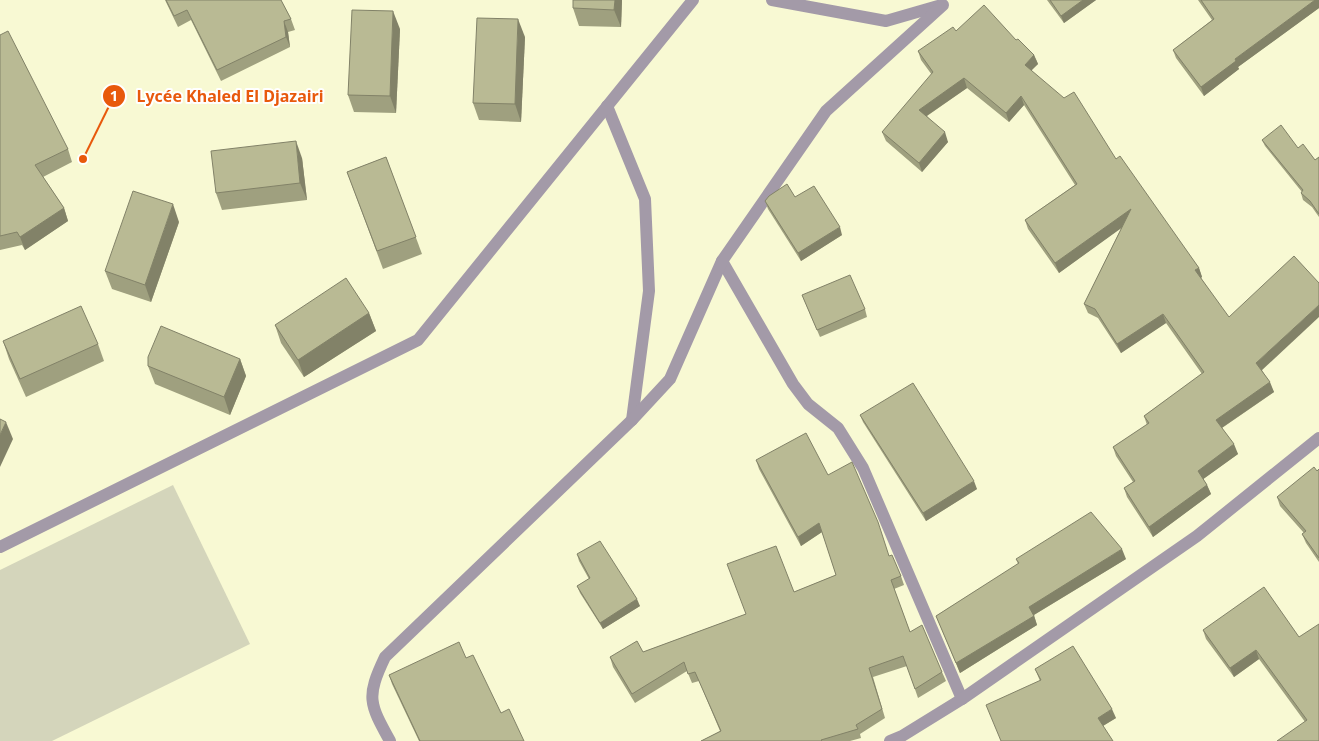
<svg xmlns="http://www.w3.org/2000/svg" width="1319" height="741" font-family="'Noto Sans',sans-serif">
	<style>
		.green { fill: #d4d5bb }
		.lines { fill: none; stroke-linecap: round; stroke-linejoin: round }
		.minor { stroke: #a39aa8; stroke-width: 12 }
		.wall { fill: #9fa07f }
		.shaded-wall { fill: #828268 }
		.building { fill: #b9ba94; stroke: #828268 }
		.leader { fill: none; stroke: #e8590c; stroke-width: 2 }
		.callout-dot { fill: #e8590c; stroke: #fff; stroke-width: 2 }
		.mark-label { font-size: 15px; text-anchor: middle; font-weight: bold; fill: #fff }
		.callout-label { font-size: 16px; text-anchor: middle; font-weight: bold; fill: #e8590c; stroke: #fff; stroke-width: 4; stroke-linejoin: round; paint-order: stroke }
	</style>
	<rect width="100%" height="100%" fill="#f8f9d3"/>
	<path class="green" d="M173 485 250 644 52 741H0V570Z"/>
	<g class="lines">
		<g class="minor">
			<path d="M772 0 886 21 938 6"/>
			<path d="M607 106 645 199 649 291 632 420"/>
			<path d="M722 261 793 384 808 404 838 428 863 468 962 699"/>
			<path d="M0 547 418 340 693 0"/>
			<path d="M390 741C369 703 366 697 385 657L632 420 670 379 722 261 826 111 943 5"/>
			<path d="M890 741 902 736 962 699 1197 536 1319 438"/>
		</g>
	</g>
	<g class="wall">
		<path d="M165 0H281L291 19 295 30 288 32 290 47 221 81 191 20 178 27Z"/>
		<path d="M573 0H622L621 27 579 26 573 8Z"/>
		<path d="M1047 0H1096L1064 23Z"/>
		<path d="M1198 0H1319V8L1238 67 1239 69 1204 96 1176 58 1173 50 1212 20Z"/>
		<path d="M400 29 396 113 354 112 348 95Z"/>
		<path d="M956 31 1016 40 1034 55 1038 64 1031 70 1116 159 1199 268 1202 277 1201 278 1262 370 1274 392 1222 428 1238 454 1203 479 1207 485 1211 494 1153 537 1127 497 1124 488 1133 482 1116 456 1113 447 1147 425 1144 416 1202 374 1166 323 1121 353 1098 318 1088 313 1084 304 1122 227 1059 273 1028 229 1025 220 1075 185 1024 105 1009 122 967 88 927 116 948 142 922 172 886 141 882 132 932 75 921 60 918 51Z"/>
		<path d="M0 35 68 149 72 162 43 177 64 208 68 221 25 250 22 245 0 250Z"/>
		<path d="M525 37 521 122 479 120 473 103Z"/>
		<path d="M1262 140 1298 148 1315 160 1319 157V217L1312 207 1303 200 1301 193 1302 192 1265 146Z"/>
		<path d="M386 157 422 254 383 269 347 172Z"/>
		<path d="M302 158 307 200 222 210 216 193Z"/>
		<path d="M765 201 842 235 801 261 768 209Z"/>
		<path d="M179 222 151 302 112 289 105 271Z"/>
		<path d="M802 295 865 309 867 317 820 337Z"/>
		<path d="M369 313 376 331 304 377 281 343 275 325Z"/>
		<path d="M3 341 98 344 104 361 26 397 9 359Z"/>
		<path d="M240 359 246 376 230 415 155 384 148 366Z"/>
		<path d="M860 415 977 489 926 521 863 422Z"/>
		<path d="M756 460 828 475 889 556 901 576 904 585 894 589 910 632 942 672 946 681 918 698 907 666 873 677 885 718 860 734 861 738 850 741H701L720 731 699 681 692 683 687 671 635 703 613 667 610 657 643 652 746 614 794 592 836 575 822 532 801 546 759 469Z"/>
		<path d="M1319 469V562L1306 543 1302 534 1304 533 1280 506 1277 497Z"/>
		<path d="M577 554 640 606 603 629 580 593 577 586 589 579 579 561Z"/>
		<path d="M1016 559H1126L1034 615 1037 625 960 673 936 616 1018 564Z"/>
		<path d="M1203 630 1299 637 1319 741 1259 659 1234 677 1206 639Z"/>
		<path d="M466 658 501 713 524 741H419L392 684 389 675Z"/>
		<path d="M1035 669 1116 718 1103 726 1040 681Z"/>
	</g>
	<g class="shaded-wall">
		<path d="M615 0H622L621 27 614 10Z"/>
		<path d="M1083 0H1096L1064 23 1061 16Z"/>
		<path d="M1315 0H1319V8L1238 67 1239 69 1204 96 1201 87 1235 59Z"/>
		<path d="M393 11 400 29 396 113 390 96Z"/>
		<path d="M518 19 525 37 521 122 515 104Z"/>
		<path d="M284 21 288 32 290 47 286 37Z"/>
		<path d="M1034 55 1038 64 1028 74 1025 65Z"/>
		<path d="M964 78 967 88 922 119 919 110Z"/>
		<path d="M1021 96 1024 105 1009 122 1006 113Z"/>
		<path d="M945 132 948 142 922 172 919 163Z"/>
		<path d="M296 141 302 158 307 200 300 183Z"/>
		<path d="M173 204 179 222 151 302 145 285Z"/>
		<path d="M64 208 68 221 25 250 20 237Z"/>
		<path d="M1131 209 1134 219 1059 273 1055 263Z"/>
		<path d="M840 227 842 235 801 261 798 253Z"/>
		<path d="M1199 268 1202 277 1199 279 1195 270Z"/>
		<path d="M1319 305V317L1260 372 1256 363Z"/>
		<path d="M369 313 376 331 304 377 298 360Z"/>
		<path d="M1163 314 1166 323 1121 353 1117 344Z"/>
		<path d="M240 359 246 376 230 415 224 397Z"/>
		<path d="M1270 382 1274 392 1220 429 1216 420Z"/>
		<path d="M6 422 13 439 0 467V435Z"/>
		<path d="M1234 444 1238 454 1202 480 1198 471Z"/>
		<path d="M974 481 977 489 926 521 923 513Z"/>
		<path d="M1207 485 1211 494 1153 537 1149 527Z"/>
		<path d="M819 523 822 532 801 546 798 537Z"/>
		<path d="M1122 549 1126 559 1032 616 1029 607Z"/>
		<path d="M637 599 640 606 603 629 600 623Z"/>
		<path d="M1034 616 1037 625 960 673 956 663Z"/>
		<path d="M1256 650 1259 659 1234 677 1230 668Z"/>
		<path d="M1112 709 1116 718 1101 727 1098 718Z"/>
	</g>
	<g class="building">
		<path d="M166 0H281L291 19 284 21 286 37 217 70 187 10 174 16Z"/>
		<path d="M573 0H615L614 10 573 8Z"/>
		<path d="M1050 0H1083L1061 16Z"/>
		<path d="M1201 0H1315L1235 59 1236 61 1201 87 1173 50 1214 19Z"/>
		<path d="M984 5 1016 40 1018 39 1034 55 1025 65 1064 98 1074 92 1116 159 1120 156 1199 268 1195 270 1229 317 1294 256 1319 283V305L1256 363 1270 382 1216 420 1234 444 1198 471 1207 485 1149 527 1124 488 1135 481 1113 447 1149 423 1144 416 1204 372 1163 314 1117 344 1095 309 1084 304 1131 209 1055 263 1025 220 1077 184 1021 96 1006 113 964 78 919 110 945 132 919 163 882 132 933 72 918 51 953 27 956 31Z"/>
		<path d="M352 10 393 11 390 96 348 95Z"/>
		<path d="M477 18 518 19 515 104 473 103Z"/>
		<path d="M8 31 68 149 35 165 64 208 20 237 17 232 0 236V35Z"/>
		<path d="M1281 125 1298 148 1303 144 1315 160 1319 157V214L1310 201 1301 193 1303 190 1262 140Z"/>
		<path d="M296 141 300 183 216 193 211 151Z"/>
		<path d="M386 157 416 237 377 251 347 172Z"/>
		<path d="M787 184 795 197 814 186 840 227 798 253 765 201 769 196Z"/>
		<path d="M133 191 173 204 145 285 105 271Z"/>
		<path d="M850 275 865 309 817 330 802 295Z"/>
		<path d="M346 278 369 313 298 360 275 325Z"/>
		<path d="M81 306 98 344 20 379 3 341Z"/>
		<path d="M161 326 240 359 224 397 148 366V357Z"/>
		<path d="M913 383 974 481 923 513 860 415Z"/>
		<path d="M0 419 6 422 0 435Z"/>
		<path d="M806 433 828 475 852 462 878 522 889 556 892 555 901 576 891 580 910 632 922 625 942 672 915 689 903 656 869 668 882 709 856 725 858 729 821 740 822 741H701L721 731 695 672 688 674 684 662 632 694 610 657 637 641 643 652 746 614 727 564 776 546 794 592 836 575 819 523 798 537 756 460Z"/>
		<path d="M1314 467 1317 471 1319 469V558L1302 534 1306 531 1277 497Z"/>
		<path d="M1091 512 1122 549 1029 607 1034 616 956 663 936 616 1019 563 1016 559Z"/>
		<path d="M600 541 637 599 600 623 577 586 590 578 577 554Z"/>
		<path d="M1264 587 1299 637 1319 624V741H1277L1307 720 1256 650 1230 668 1203 630Z"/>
		<path d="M459 642 466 658 473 655 501 713 509 709 524 741H420L389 675Z"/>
		<path d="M1073 646 1112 709 1098 718 1113 741H1001L986 705 1041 680 1035 669Z"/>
	</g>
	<path class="leader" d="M83 159L114 96"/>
	<g class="callout-dot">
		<circle cx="83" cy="159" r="5"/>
		<circle cx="114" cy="96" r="12"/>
	</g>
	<g class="mark-label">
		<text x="114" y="101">1</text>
	</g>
	<g class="callout-label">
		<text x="230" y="102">Lycée Khaled El Djazairi</text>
	</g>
</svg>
